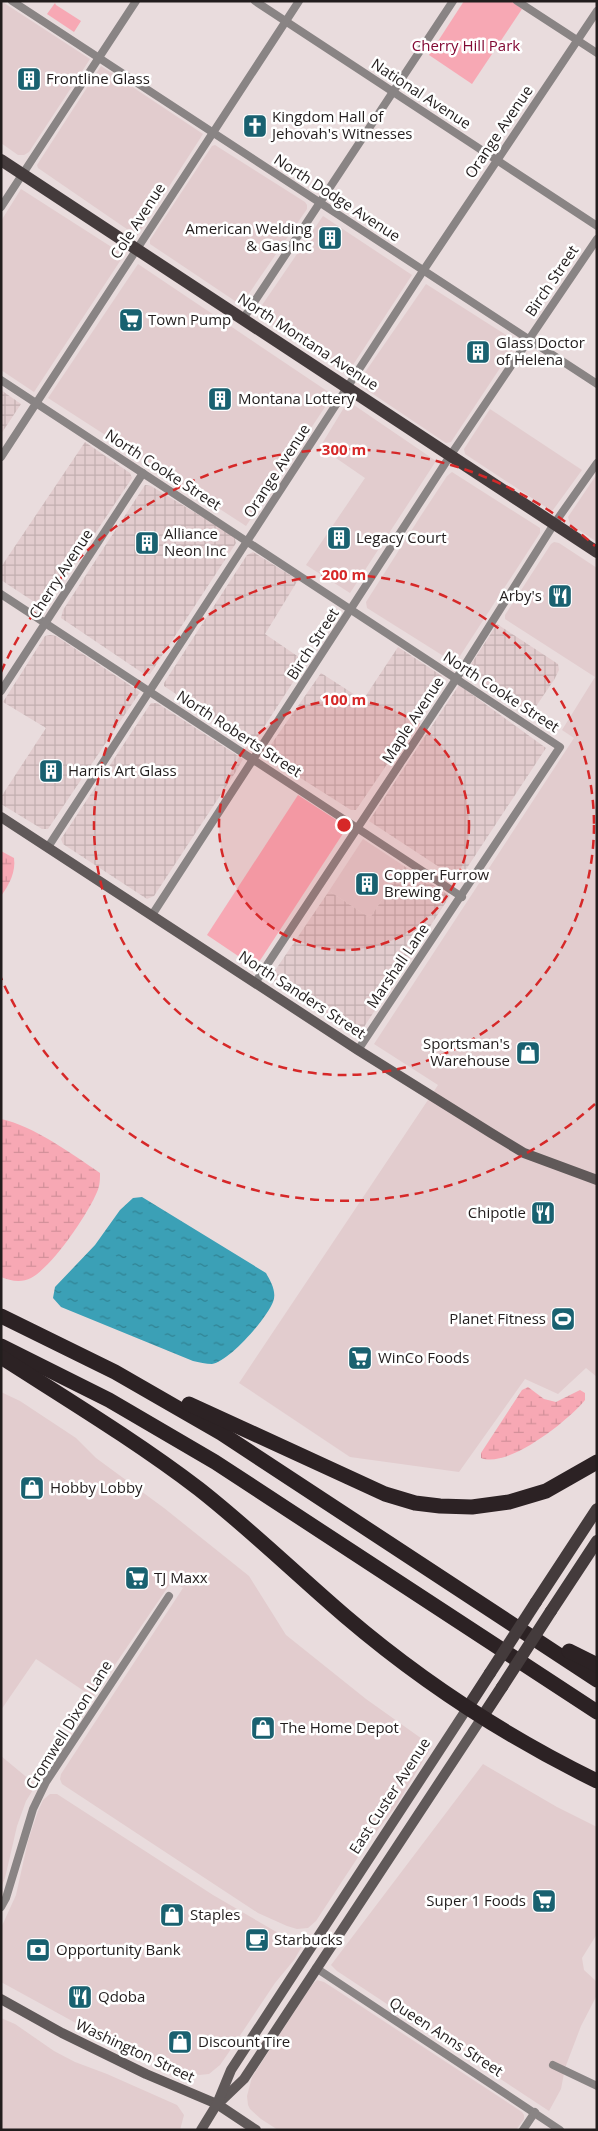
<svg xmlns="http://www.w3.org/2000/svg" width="598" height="2131" font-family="'Open Sans',sans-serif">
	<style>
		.built { fill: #e2ccce }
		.industrial { fill: url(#industrial-grid) }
		.green { fill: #f7a8b4 }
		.wetland { fill: url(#wetland-marsh) }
		.water { fill: url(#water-ripples) }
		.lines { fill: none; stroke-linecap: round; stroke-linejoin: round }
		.street { stroke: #898484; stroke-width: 8 }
		.secondary { stroke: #605959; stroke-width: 10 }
		.primary { stroke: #443b3c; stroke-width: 12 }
		.highway { stroke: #2c2224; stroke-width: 15 }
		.primary-bridge { stroke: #443b3c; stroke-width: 12 }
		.ring { fill: none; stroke: #d62828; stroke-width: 2.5; stroke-dasharray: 9 6 }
		.labels { text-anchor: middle; stroke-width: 5; stroke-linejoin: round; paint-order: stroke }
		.park-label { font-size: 15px; fill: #820934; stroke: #fff }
		.poi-label { font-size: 15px; fill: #221d1d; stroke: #fff; text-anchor: start }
		.street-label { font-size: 15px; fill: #221d1d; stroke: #fff }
		.centre { fill: #d62828; stroke: #fff; stroke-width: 2.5 }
		.ring-label { font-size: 15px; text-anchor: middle; font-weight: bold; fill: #d62828; stroke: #fff; stroke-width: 5; stroke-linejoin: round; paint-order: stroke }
	</style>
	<defs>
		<pattern id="industrial-grid" width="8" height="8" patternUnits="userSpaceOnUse" patternTransform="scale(1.25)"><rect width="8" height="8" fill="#e2ccce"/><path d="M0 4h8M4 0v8" fill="none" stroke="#c2afb0"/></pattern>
		<pattern id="wetland-marsh" width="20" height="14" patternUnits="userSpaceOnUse" patternTransform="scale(1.25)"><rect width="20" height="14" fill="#f7a8b4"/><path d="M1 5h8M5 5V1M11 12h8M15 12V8" fill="none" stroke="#d3909a"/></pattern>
		<pattern id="water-ripples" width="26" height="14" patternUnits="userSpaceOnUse" patternTransform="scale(1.25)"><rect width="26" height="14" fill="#3ba0b6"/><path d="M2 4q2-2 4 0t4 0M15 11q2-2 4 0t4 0" fill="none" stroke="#318293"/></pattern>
	</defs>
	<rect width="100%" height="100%" fill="#e9dcdd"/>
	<g class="built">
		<path d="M1 1 90 59 29 152 24 155H18L1 143Z"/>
		<path d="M101 66 203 134 137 236 38 168 37 165Z"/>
		<path d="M215 145 305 202 307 205V209L241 305 150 244V240L212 146Z"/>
		<path d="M21 189 124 255 34 392 1 370V221Z"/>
		<path d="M323 216 412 275 347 374 256 314Z"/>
		<path d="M138 264 333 395 246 526 48 398Z"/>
		<path d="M426 284 514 340 516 344 451 442 446 443 361 386 359 381Z"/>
		<path d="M348 401 436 461 350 593 306 565 365 478 320 447Z"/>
		<path d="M490 409 582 470 553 510H550L465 454 464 449Z"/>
		<path d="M452 472 540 528V533L458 659 453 662 367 608 366 602 420 517 447 476Z"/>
		<path d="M597 474V542L570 524 568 517Z"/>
		<path d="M554 542 559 543 597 568V1377L586 1368 558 1394 525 1379 459 1472 350 1457 239 1383 438 1085 374 1044 574 738 562 730 595 677 505 619V615L551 544Z"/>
		<path d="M363 839 404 866 370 918 329 891Z"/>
		<path d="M1 1392 20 1401 76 1438 96 1458 164 1508 249 1576 286 1635 366 1699 432 1746 396 1806 364 1848 316 1921 308 1928 297 1929 287 1926 258 1913 62 1784 60 1779 61 1774 183 1588 172 1581 93 1697 36 1659 1 1710Z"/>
		<path d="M1 1756 36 1785 26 1801 17 1826 5 1878 1 1888Z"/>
		<path d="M483 1764 557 1807 597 1827V1934L582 1958 584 1970 597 1982V1995L581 2026 565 2068 561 2089 549 2111 337 1971 331 1965Z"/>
		<path d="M50 1794H57L213 1895 285 1937 304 1943 294 1960 275 1983 227 2055 220 2065 209 2074 199 2075 179 2071 152 2059 74 2022 1 1982V1928L16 1895 28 1841 38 1811 43 1800Z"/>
		<path d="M317 1980 324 1982 338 1991 522 2112 524 2115V2119L516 2130H278L261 2119 250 2109 248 2105 247 2096 252 2077 311 1986Z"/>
		<path d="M1 2018 15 2024 54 2051 75 2062 107 2074 177 2105 184 2115 180 2130H1Z"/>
	</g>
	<g class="industrial">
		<path d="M1 390 21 404 1 434Z"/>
		<path d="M85 442 130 473 132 478 48 604 42 607 1 580V567Z"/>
		<path d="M145 485 151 486 234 536 236 543 152 671 150 674H144L61 618 63 610Z"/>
		<path d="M253 552 298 580 265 634 306 662 255 741 249 743 164 686V683L247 555Z"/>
		<path d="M497 624 558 664 559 670 554 680 530 715 466 672Z"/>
		<path d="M50 635 56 636 140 692 50 826 48 829H42L1 804V797L46 728 3 702 45 636Z"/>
		<path d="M398 647 442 676 443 682 356 810H351L269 758 270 746 321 673 363 700Z"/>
		<path d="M459 685 546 748 459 880 369 821Z"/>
		<path d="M151 703H157L243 759 235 773 154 896 147 899 63 844 61 839Z"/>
		<path d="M404 866 450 896 360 1033H352L276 985 272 979 274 972 329 891 370 918Z"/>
	</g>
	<g class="green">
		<path d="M464 1H511L522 9 472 84 429 55Z"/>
		<path d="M55 3 56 5 81 21 74 32 47 14Z"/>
		<path d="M298 795 341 823 344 828 342 835 261 959 257 964H250L207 935Z"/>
	</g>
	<g class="wetland">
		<path d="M1 851 14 858C16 872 9 885 1 896Z"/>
		<path d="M1 1119C34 1126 72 1154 100 1173 100 1179 100 1186 97 1192 88 1214 52 1267 31 1278 22 1283 10 1281 1 1277Z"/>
		<path d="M528 1387 544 1399 556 1402 580 1390 585 1393V1400C569 1420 508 1469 481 1458V1453L522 1390Z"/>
	</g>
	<path class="water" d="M142 1197 266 1273C271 1282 277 1292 273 1302 267 1318 229 1362 212 1364 206 1364 199 1362 193 1361L61 1307 53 1298 55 1287 95 1245 120 1210 133 1198Z"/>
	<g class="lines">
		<g class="street">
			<path d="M12 1 597 384"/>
			<path d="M255 1 597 226"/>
			<path d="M517 1 597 53"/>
			<path d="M1 207 136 1"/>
			<path d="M243 319 453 1"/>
			<path d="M1 380 560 747 358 1050"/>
			<path d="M1 457 299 1"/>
			<path d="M1 594 462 897"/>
			<path d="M1 691 143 473"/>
			<path d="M48 847 423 271 597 11"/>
			<path d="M152 915 450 456 597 239"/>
			<path d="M255 983 456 679 554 524 597 463"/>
			<path d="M1 1907 6 1898 33 1809 46 1782 169 1596"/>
			<path d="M316 1968 560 2130"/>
			<path d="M553 2065 597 2086"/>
			<path d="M523 2130 535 2112"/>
		</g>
		<g class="secondary">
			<path d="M1 817 358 1050 491 1133 524 1153 597 1180"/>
			<path d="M1 1999 62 2033 146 2074 217 2104 256 2130"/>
			<path d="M220 2102 244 2079 483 1716"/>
			<path d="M201 2130 217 2104 231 2070 468 1707"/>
		</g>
		<g class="primary">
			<path d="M1 160 597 552"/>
			<path d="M536 1602 597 1509"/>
			<path d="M551 1611 597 1541"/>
			<path d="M468 1707 490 1673"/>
			<path d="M483 1716 502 1687"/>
		</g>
		<g class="highway">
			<path d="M1 1316 115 1372 221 1433 597 1680"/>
			<path d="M1 1346 109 1400 215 1462 597 1712"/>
			<path d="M1 1357C68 1400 136 1441 199 1489 250 1529 296 1574 345 1616 421 1681 507 1737 597 1781"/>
			<path d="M189 1404 385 1494 415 1503 440 1506 472 1507 509 1502 546 1491 597 1462"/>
			<path d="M569 1651 597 1665"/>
		</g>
		<g class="primary-bridge">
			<path d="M490 1673 536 1602"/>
			<path d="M502 1687 551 1611"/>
		</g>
	</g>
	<circle cx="344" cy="825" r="125" fill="#d62828" fill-opacity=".12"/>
	<g class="ring">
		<circle cx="344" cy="825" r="125"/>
		<circle cx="344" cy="825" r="250"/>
		<path d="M595 1104A375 375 0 0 1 1 978M1 672A375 375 0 0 1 595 546"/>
	</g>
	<defs>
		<symbol id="building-square" viewBox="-11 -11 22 22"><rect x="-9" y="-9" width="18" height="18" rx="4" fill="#196170" stroke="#fff"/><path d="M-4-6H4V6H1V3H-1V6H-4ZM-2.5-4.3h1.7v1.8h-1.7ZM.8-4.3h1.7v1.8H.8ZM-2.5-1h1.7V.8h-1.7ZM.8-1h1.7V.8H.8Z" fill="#fff"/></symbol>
		<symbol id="church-square" viewBox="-11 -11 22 22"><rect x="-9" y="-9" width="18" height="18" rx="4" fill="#196170" stroke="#fff"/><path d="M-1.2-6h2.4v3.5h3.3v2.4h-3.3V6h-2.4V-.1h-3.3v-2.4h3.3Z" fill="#fff"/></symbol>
		<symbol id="supermarket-square" viewBox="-11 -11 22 22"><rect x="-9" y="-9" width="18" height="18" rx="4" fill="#196170" stroke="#fff"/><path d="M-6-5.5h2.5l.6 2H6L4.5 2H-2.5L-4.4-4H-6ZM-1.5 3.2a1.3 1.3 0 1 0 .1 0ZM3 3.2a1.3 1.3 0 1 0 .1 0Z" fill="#fff"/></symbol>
		<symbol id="restaurant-square" viewBox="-11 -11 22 22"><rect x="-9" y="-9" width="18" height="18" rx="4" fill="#196170" stroke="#fff"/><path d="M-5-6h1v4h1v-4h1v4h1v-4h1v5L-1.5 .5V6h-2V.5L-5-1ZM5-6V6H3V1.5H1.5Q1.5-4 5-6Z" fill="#fff"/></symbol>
		<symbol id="shop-square" viewBox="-11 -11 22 22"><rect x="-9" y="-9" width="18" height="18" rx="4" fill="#196170" stroke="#fff"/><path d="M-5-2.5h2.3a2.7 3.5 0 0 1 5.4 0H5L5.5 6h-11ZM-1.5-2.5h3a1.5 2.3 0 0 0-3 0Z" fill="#fff"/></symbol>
		<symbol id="stadium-square" viewBox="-11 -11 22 22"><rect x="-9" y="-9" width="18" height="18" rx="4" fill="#196170" stroke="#fff"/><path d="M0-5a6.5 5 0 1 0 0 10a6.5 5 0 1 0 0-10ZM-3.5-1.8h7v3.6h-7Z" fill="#fff"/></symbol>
		<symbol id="cafe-square" viewBox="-11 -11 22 22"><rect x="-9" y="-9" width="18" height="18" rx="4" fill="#196170" stroke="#fff"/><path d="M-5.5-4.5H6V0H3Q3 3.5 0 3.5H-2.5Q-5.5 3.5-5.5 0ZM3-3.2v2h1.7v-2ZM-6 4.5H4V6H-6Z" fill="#fff"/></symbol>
		<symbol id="bank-square" viewBox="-11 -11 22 22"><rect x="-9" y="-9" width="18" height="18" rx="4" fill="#196170" stroke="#fff"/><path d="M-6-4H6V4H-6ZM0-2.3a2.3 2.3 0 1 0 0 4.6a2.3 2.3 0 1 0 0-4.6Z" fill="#fff"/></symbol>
	</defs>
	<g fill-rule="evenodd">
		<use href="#building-square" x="15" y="65" width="28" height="28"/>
		<use href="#church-square" x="241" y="112" width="28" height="28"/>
		<use href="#building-square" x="316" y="224" width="28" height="28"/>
		<use href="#supermarket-square" x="117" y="306" width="28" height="28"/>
		<use href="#building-square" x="464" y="338" width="28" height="28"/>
		<use href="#building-square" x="206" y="385" width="28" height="28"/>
		<use href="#building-square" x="325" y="524" width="28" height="28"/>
		<use href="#building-square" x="133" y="529" width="28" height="28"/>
		<use href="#restaurant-square" x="546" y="582" width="28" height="28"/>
		<use href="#building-square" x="37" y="757" width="28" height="28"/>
		<use href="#building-square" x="353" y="870" width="28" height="28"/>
		<use href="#shop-square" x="514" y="1039" width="28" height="28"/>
		<use href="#restaurant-square" x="529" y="1199" width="28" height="28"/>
		<use href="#stadium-square" x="549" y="1305" width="28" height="28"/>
		<use href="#supermarket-square" x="346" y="1344" width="28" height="28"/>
		<use href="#shop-square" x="18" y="1474" width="28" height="28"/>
		<use href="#supermarket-square" x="123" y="1564" width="28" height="28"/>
		<use href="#shop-square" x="249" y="1714" width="28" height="28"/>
		<use href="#supermarket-square" x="530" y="1887" width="28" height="28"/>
		<use href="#shop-square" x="158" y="1901" width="28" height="28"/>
		<use href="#cafe-square" x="243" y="1926" width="28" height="28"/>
		<use href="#bank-square" x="24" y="1936" width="28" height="28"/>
		<use href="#restaurant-square" x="66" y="1983" width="28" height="28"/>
		<use href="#shop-square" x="166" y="2028" width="28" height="28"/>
	</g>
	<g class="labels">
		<g class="park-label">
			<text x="466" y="51">Cherry Hill Park</text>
		</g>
		<g class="poi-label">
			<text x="46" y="84">Frontline Glass</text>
			<text x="272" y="122">Kingdom Hall of<tspan x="272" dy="17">Jehovah's Witnesses</tspan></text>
			<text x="312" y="234" text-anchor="end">American Welding<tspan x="312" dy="17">&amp; Gas Inc</tspan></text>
			<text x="148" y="325">Town Pump</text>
			<text x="496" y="348">Glass Doctor<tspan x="496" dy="17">of Helena</tspan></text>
			<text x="238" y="404">Montana Lottery</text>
			<text x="164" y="539">Alliance<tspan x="164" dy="17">Neon Inc</tspan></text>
			<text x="356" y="543">Legacy Court</text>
			<text x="542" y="601" text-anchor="end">Arby's</text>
			<text x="68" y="776">Harris Art Glass</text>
			<text x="384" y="880">Copper Furrow<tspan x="384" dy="17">Brewing</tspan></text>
			<text x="510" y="1049" text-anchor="end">Sportsman's<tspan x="510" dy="17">Warehouse</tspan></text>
			<text x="526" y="1218" text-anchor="end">Chipotle</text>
			<text x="546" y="1324" text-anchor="end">Planet Fitness</text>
			<text x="378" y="1363">WinCo Foods</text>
			<text x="50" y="1493">Hobby Lobby</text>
			<text x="154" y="1583">TJ Maxx</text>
			<text x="280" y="1733">The Home Depot</text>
			<text x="526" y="1906" text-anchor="end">Super 1 Foods</text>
			<text x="190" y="1920">Staples</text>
			<text x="274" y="1945">Starbucks</text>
			<text x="56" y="1955">Opportunity Bank</text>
			<text x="98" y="2002">Qdoba</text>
			<text x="198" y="2047">Discount Tire</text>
		</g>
		<g class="street-label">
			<text transform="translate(421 94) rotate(33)" y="5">National Avenue</text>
			<text transform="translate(499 132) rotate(-56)" y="5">Orange Avenue</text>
			<text transform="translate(337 198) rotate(33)" y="5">North Dodge Avenue</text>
			<text transform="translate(138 221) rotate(-57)" y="5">Cole Avenue</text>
			<text transform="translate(552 281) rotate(-56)" y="5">Birch Street</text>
			<text transform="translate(308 342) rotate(33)" y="5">North Montana Avenue</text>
			<text transform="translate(163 470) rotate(33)" y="5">North Cooke Street</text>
			<text transform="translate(277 471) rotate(-57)" y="5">Orange Avenue</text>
			<text transform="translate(61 574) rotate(-57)" y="5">Cherry Avenue</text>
			<text transform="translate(313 644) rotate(-57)" y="5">Birch Street</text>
			<text transform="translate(501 692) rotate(33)" y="5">North Cooke Street</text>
			<text transform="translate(413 720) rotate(-57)" y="5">Maple Avenue</text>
			<text transform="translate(239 734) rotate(33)" y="5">North Roberts Street</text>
			<text transform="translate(398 966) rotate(-56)" y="5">Marshall Lane</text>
			<text transform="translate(302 995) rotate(33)" y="5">North Sanders Street</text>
			<text transform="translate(69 1725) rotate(-58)" y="5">Cromwell Dixon Lane</text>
			<text transform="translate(390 1796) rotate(-57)" y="5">East Custer Avenue</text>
			<text transform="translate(446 2037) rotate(33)" y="5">Queen Anns Street</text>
			<text transform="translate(135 2051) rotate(25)" y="5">Washington Street</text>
		</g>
	</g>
	<circle cx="344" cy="825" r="8" class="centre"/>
	<g class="ring-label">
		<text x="344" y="455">300 m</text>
		<text x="344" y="580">200 m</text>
		<text x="344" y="705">100 m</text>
	</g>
	<rect width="598" height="2131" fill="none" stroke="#221d1d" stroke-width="5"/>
</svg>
